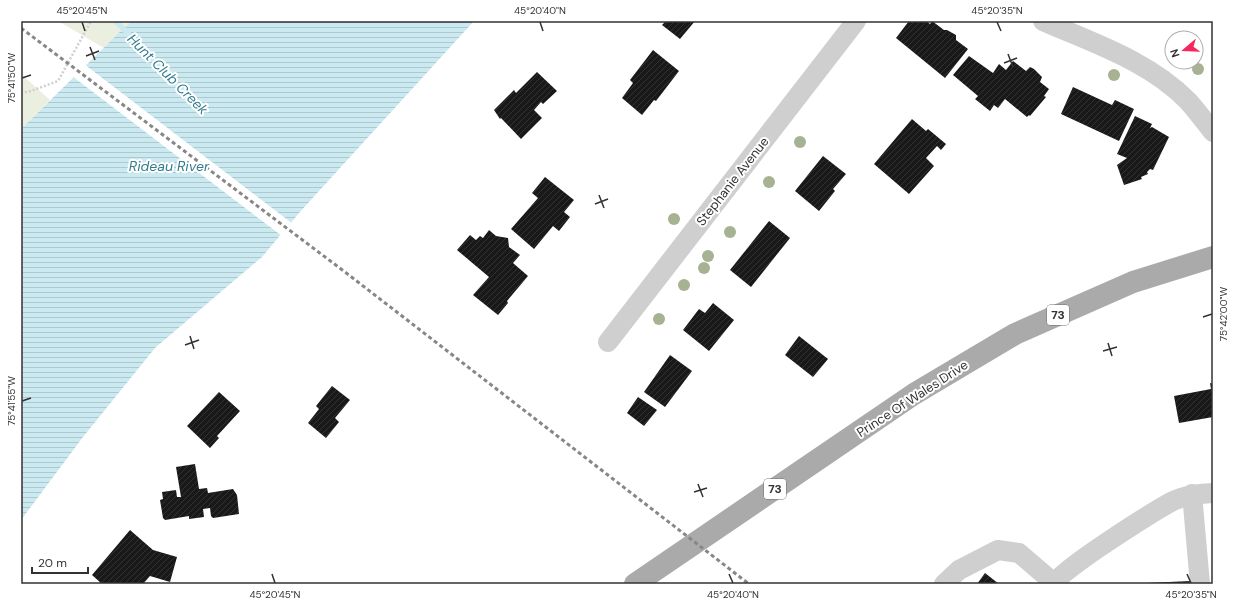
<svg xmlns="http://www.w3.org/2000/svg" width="1234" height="605" font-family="'DM Sans',sans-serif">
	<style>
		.green { fill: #ebefdf }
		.water { fill: url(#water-rules) }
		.pier { fill: #fff }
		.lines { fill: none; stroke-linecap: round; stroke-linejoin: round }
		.stream { stroke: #cbe9f0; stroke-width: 5.5 }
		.building { fill: url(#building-hatch) }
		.path { stroke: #cfcfcf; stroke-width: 2.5; stroke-dasharray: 2 2; stroke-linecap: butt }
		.minor { stroke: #cfcfcf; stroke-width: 20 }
		.major { stroke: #aaa; stroke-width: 22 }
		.rail { stroke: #878787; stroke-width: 3; stroke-dasharray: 4 3; stroke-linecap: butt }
		.tree { fill: #a7b293 }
		.ticks { fill: none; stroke: #323232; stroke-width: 1.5 }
		.labels { text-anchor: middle; stroke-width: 4; stroke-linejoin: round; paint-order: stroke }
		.shield { fill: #fff; stroke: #707070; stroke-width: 1 }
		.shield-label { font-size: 12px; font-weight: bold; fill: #323232 }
		.street-label { font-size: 13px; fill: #323232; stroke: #fff }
		.water-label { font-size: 14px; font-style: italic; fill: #327c8f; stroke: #fff }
		.neatline { fill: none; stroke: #323232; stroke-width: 1.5 }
		.ticks-label { font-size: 10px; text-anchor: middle; fill: #323232 }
	</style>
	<defs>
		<pattern id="water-rules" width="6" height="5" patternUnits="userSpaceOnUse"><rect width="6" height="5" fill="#cbe9f0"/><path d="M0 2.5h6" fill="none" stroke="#afc8ce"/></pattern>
		<pattern id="building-hatch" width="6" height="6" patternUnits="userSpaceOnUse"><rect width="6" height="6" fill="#191919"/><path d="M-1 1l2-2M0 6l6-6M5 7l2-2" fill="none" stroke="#323232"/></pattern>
	</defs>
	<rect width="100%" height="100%" fill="#fff"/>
	<g class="green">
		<path d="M58 21H131L104 48Z"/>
		<path d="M21 74 50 100 21 129Z"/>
	</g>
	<path class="water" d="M131 21H474L299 213 262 257 155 348 83 437 21 520V129Z"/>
	<path class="pier" d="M84 64 293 224 282 236 72 76Z"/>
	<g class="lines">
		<path class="stream" d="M115 21 128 33"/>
	</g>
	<g class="building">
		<path d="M666 21H695L680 39 662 25Z"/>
		<path d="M909 21H926L930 24 932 21 944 30H947L956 35V40L968 49 945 78 896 38Z"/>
		<path d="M653 50 679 71 656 101 654 100 642 115 622 98 633 83 630 80Z"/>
		<path d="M969 56 993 73 999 64 1006 70 1013 61 1026 71 1030 67 1034 69 1042 77 1040 82 1049 89 1044 96 1046 97 1030 116 1029 115 1027 117 1005 99 998 108 994 105 990 111 975 99 978 96 953 75Z"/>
		<path d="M537 72 557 91 543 104 541 102 534 110 542 118 521 139 501 118 500 119 494 110 514 90 516 93Z"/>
		<path d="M1073 87 1112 105 1115 100 1134 109 1119 141 1061 114Z"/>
		<path d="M1135 116 1152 124 1150 128 1152 127 1169 137 1153 170 1150 169 1147 172 1148 174 1141 177 1142 179 1124 185 1117 165 1127 158 1117 154Z"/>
		<path d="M912 119 926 131 928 129 946 144 941 150 937 146 926 158 934 166 909 194 874 164Z"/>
		<path d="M823 156 846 174 833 189 835 191 819 211 795 191Z"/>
		<path d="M545 177 574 200 564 212 570 217 559 231 553 226 534 249 511 229 538 198 532 193Z"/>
		<path d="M769 221 790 238 751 287 730 270Z"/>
		<path d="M489 230 496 236 508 238 509 247 520 255 513 263 528 276 507 301 508 303 498 315 473 295 489 277 457 250 470 235 476 240 480 236 483 238Z"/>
		<path d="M713 303 734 320 709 351 683 330 699 309 705 313Z"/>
		<path d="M799 336 828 359 813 377 785 355Z"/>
		<path d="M670 355 692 371 665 407 644 392Z"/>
		<path d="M1210 383 1213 384V417L1179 423 1174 396 1211 389Z"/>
		<path d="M332 386 350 400 335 418 339 422 326 438 308 423 319 409 316 406Z"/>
		<path d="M219 392 240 411 217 436 219 438 210 448 187 426Z"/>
		<path d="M638 397 657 410 644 426 627 413Z"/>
		<path d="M195 464 199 489 207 488 208 493 233 489 237 495 239 514 213 518 211 516 210 508 203 509 204 517 189 519V516L165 520 163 518 160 500 163 499 162 492 176 490 177 497H181L176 467Z"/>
		<path d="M130 530 153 550 177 557 170 582 150 576 143 584H102L92 575Z"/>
		<path d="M985 573 999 584H977Z"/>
		<path d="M1191 581V584H1146V583Z"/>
	</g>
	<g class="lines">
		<path class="path" d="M21 93 31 91 58 81 91 21"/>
		<g class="minor">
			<path d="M1043 21C1093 43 1149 61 1188 101 1197 111 1205 122 1213 132"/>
			<path d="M608 342 856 21"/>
			<path d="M1192 494 1200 584"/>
			<path d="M944 584 959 570 998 550 1019 553 1054 583"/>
			<path d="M1054 584C1060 570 1153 512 1171 502 1185 495 1198 494 1213 493"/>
		</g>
		<path class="major" d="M635 584 914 394 1015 334 1133 282 1213 257"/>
		<path class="rail" d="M21 28 345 272 749 584"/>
	</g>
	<g class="tree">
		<circle cx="1198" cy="69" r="6"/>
		<circle cx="1114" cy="75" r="6"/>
		<circle cx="800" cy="142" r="6"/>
		<circle cx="769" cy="182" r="6"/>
		<circle cx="674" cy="219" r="6"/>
		<circle cx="730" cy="232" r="6"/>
		<circle cx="708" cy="256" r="6"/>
		<circle cx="704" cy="268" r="6"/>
		<circle cx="684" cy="285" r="6"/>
		<circle cx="659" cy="319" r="6"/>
	</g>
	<path class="ticks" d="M82 22 85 31M540 22 543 31M997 22 1001 31M90 47 95 60M1008 54 1013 67M86 56 99 51M1004 63 1017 58M22 78 31 75M599 195 604 208M595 204 608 199M1203 317 1212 314M190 336 194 349M1108 343 1112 356M185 345 199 340M1103 351 1117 347M22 401 31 398M698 484 703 497M694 492 707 488M272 574 275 583M729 574 733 583M1187 574 1191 583"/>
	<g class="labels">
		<g class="shield">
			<rect x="1047" y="305" width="22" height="20" rx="3"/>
			<rect x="764" y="479" width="22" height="20" rx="3"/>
		</g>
		<g class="shield-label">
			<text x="1058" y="319">73</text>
			<text x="775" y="493">73</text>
		</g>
		<g class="street-label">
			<text transform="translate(732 181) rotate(-52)" y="5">Stephanie Avenue</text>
			<text transform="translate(912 398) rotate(-33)" y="5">Prince Of Wales Drive</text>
		</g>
		<g class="water-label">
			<text transform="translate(168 74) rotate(45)" y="5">Hunt Club Creek</text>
			<text x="169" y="171">Rideau River</text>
		</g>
	</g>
	<rect width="1234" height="605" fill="none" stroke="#ffffff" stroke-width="44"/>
	<g transform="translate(1184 50) rotate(251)"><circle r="19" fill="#ffffff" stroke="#adadad"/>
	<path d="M0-3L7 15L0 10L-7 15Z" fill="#f6275c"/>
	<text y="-6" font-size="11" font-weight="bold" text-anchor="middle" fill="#323232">N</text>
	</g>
	<path d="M32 567v6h56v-6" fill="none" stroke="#323232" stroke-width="2"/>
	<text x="38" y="567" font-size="12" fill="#323232" stroke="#ffffff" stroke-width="3" paint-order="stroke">20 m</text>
	<rect x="22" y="22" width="1190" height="561" class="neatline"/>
	<g class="ticks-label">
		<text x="82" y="14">45°20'45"N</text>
		<text x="540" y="14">45°20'40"N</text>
		<text x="997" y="14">45°20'35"N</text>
		<text transform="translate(11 78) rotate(-90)" y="4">75°41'50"W</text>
		<text transform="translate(1223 314) rotate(-90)" y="4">75°42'00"W</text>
		<text transform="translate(11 401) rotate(-90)" y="4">75°41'55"W</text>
		<text x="275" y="598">45°20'45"N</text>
		<text x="733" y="598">45°20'40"N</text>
		<text x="1191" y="598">45°20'35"N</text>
	</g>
</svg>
